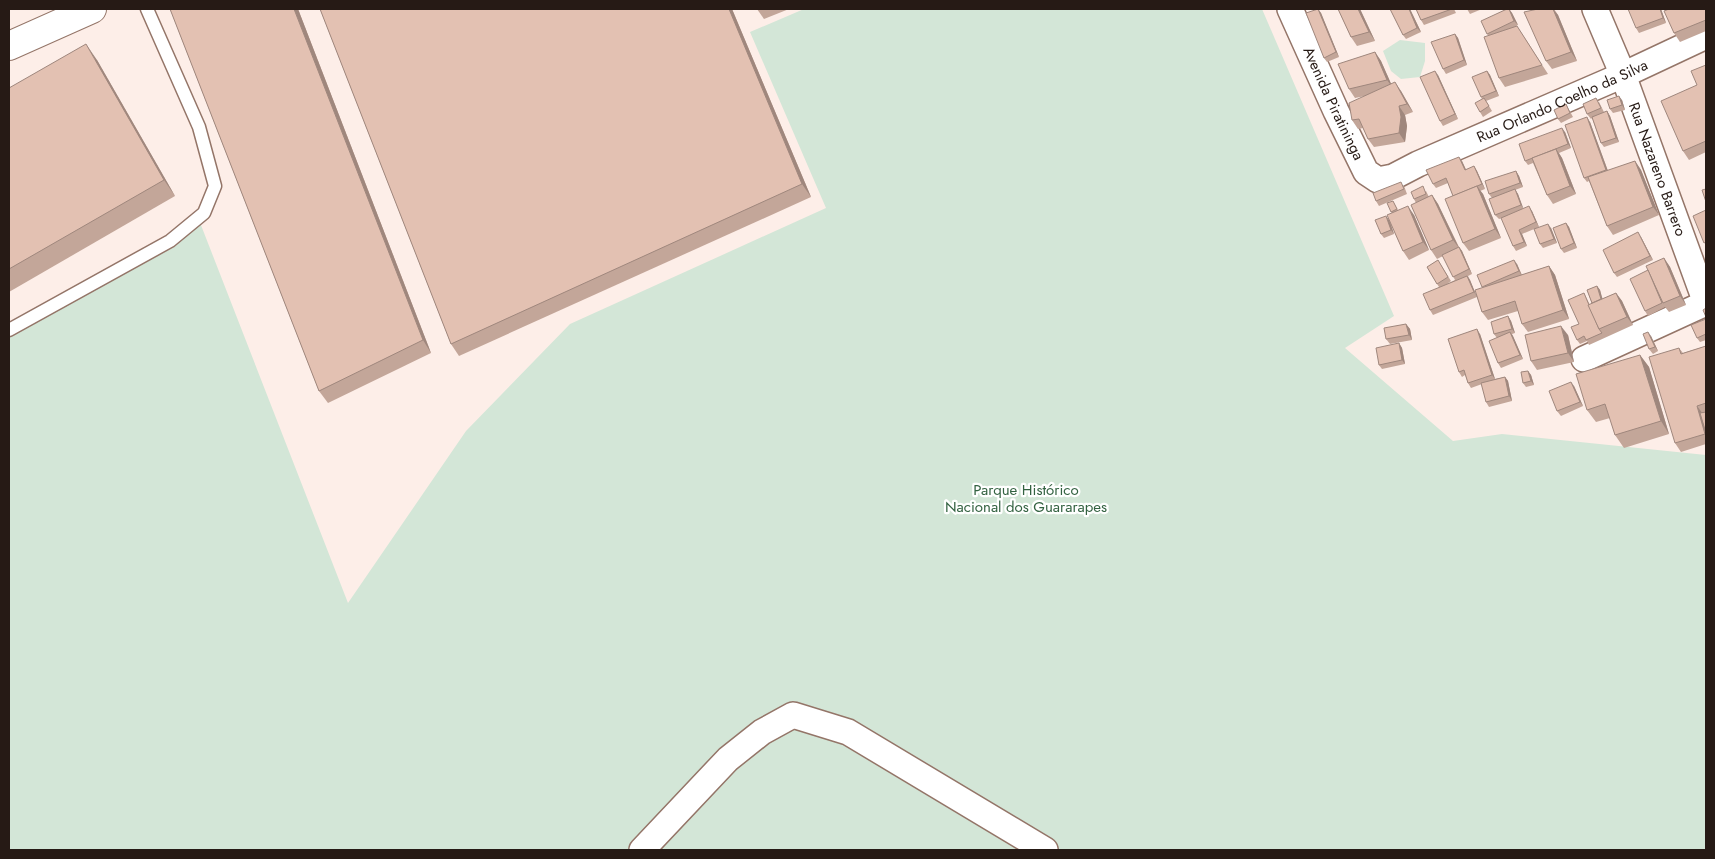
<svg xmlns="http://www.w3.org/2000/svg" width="1715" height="859" font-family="Jost,sans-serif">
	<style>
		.green { fill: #d3e6d7 }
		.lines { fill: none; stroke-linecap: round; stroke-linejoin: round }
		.lane-casing { stroke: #947568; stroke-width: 15 }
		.street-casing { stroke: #947568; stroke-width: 28 }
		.secondary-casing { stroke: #947568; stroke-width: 30 }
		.lane { stroke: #fff; stroke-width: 12 }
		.street { stroke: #fff; stroke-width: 25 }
		.secondary { stroke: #fff; stroke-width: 28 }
		.wall { fill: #c3a699 }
		.shaded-wall { fill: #9f877d }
		.building { fill: #e3c1b2; stroke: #9f877d }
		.labels { text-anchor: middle; stroke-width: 4.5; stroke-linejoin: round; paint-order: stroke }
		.street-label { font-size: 15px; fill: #261a15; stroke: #fff }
		.park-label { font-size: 15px; fill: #336241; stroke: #fff }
	</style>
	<rect width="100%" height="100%" fill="#fdeee8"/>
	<g class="green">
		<path d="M804 9H1262L1394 316 1345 348 1453 441 1502 434 1706 455V850H9V331L199 220 348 603 466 431 570 324 826 208 750 32Z"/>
		<path d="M1400 40 1425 43V61L1420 77 1401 79 1391 71 1383 51Z"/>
	</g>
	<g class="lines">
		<defs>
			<path id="lane" d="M9 330 170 241 204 213 215 186 199 127 147 9"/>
			<g id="street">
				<path id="s1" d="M1290 9 1336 111 1366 172 1378 180 1393 177 1418 164 1623 75 1706 36"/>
				<path id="s2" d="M1595 9 1623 75 1706 303"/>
				<path d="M1584 359 1706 303"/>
				<path d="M642 850 728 759 762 732 793 715 848 732 1045 850"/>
			</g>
			<path id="secondary" d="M9 46 92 9"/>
		</defs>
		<use href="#lane" class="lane-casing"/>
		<use href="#street" class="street-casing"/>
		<use href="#secondary" class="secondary-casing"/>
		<use href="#lane" class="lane"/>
		<use href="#street" class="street"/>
		<use href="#secondary" class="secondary"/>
	</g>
	<g class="wall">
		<path d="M170 9H298L431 353 328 403 319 391Z"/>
		<path d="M320 9H732L811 197 459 356 451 344Z"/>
		<path d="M757 9H789L764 19Z"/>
		<path d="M1318 9 1321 13 1339 57 1327 62 1324 58Z"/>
		<path d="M1338 9H1360L1375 41 1357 46 1351 37Z"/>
		<path d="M1390 9H1410L1421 32 1406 39 1403 35Z"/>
		<path d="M1416 9H1454L1456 13 1424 25 1421 20Z"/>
		<path d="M1467 9H1482L1470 14Z"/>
		<path d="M1509 9 1512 13 1518 25 1514 27 1517 26 1548 74 1505 87 1499 78 1488 35 1487 34Z"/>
		<path d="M1538 9H1554L1558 15 1577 61 1552 69 1546 61Z"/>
		<path d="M1661 9 1666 23 1639 33 1636 28Z"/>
		<path d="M1706 9V31L1680 42 1674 33 1665 10Z"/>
		<path d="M1455 34 1458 38 1467 65 1446 74 1443 69Z"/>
		<path d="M1375 52 1381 61 1391 84 1401 91 1413 112 1405 115 1407 126 1405 142 1374 147 1368 139 1363 128 1358 129 1352 120 1365 96 1355 98 1349 89Z"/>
		<path d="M97 60 175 196 9 292V88Z"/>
		<path d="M1706 65V152L1689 160 1683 151 1697 85Z"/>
		<path d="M1487 71 1490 75 1499 96 1486 101 1492 111 1483 117 1480 112 1482 99 1481 97Z"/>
		<path d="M1438 75 1458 119 1443 126 1440 121Z"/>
		<path d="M1622 100 1625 110 1613 113 1610 109Z"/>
		<path d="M1599 102 1604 112 1607 111 1610 116 1619 142 1604 147 1601 143 1592 118 1591 119 1587 114Z"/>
		<path d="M1566 104 1573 117 1561 123 1558 119Z"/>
		<path d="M1590 122 1608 171 1635 161 1641 170 1659 215 1613 235 1607 226 1589 181 1587 182 1584 178Z"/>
		<path d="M1565 132 1571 148 1559 153 1562 158 1576 194 1553 204 1547 195 1533 163 1528 165 1525 161Z"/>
		<path d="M1462 161 1466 170 1474 166 1477 171 1485 189 1480 191 1483 194 1501 238 1469 251 1463 243 1453 196 1448 183 1436 188 1433 184Z"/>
		<path d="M1516 171 1519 176 1523 187 1515 190 1518 194 1523 209 1532 211 1539 227 1522 234 1527 246 1516 251 1513 246 1502 218 1499 219 1495 215 1492 198 1489 194Z"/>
		<path d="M1404 186 1407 194 1379 206 1376 201Z"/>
		<path d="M1426 191 1429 197 1432 195 1438 204 1459 247 1462 251 1472 274 1468 276 1470 280 1476 295 1483 287 1517 264 1522 275 1549 266 1555 275 1569 319 1528 332 1522 324 1518 311 1488 320 1482 312 1477 297 1433 315 1430 310 1439 287 1427 267 1438 260 1451 281 1447 284 1455 280 1443 256 1437 259 1431 250 1416 203 1414 199Z"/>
		<path d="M1393 201 1398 210 1414 215 1429 250 1409 260 1403 251 1391 224 1394 234 1384 238 1381 234 1392 213 1391 212Z"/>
		<path d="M1566 223 1569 227 1577 248 1564 253 1561 249Z"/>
		<path d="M1551 228 1557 243 1543 248 1540 244Z"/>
		<path d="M1641 237 1653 260 1617 277 1614 273Z"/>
		<path d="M1664 258 1670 267 1686 305 1669 312 1665 307 1648 316 1645 311 1648 270Z"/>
		<path d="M1597 286 1600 290 1602 299 1616 293 1622 301 1633 325 1589 345 1587 341 1580 344 1577 340 1584 293 1590 305 1592 304 1587 290Z"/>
		<path d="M1508 316 1511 321 1515 333 1512 334 1523 359 1501 368 1498 363 1497 338 1494 334Z"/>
		<path d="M1706 319V340L1700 342 1697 338Z"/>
		<path d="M1406 324 1410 329 1412 340 1390 344 1386 339Z"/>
		<path d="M1480 334 1495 379 1505 377 1508 381 1512 401 1489 407 1486 402 1482 384 1471 388 1468 383 1465 375 1462 377 1459 372Z"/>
		<path d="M1568 335 1574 362 1537 370 1531 361Z"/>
		<path d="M1651 336 1658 351 1653 354 1649 349Z"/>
		<path d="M1399 343 1402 348 1405 364 1382 369 1379 365Z"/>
		<path d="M1706 346V444L1681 452 1675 443 1679 348 1683 353Z"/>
		<path d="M1640 355 1649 367 1669 434 1624 448 1615 435 1610 418 1596 422 1587 410Z"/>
		<path d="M1528 371 1531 375 1534 385 1526 387 1523 383Z"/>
		<path d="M1574 386 1583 406 1561 416 1557 411Z"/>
	</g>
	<g class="shaded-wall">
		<path d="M294 9H298L431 353 423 340Z"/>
		<path d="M729 9H732L811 197 802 184Z"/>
		<path d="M1318 9 1321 13 1339 57 1336 52Z"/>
		<path d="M1358 9H1360L1375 41 1369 32Z"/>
		<path d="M1409 9H1410L1421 32 1417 28Z"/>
		<path d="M1509 9 1512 13 1518 25 1514 21Z"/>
		<path d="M1553 9 1558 15 1577 61 1571 52Z"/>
		<path d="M1660 9H1661L1666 23 1663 18Z"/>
		<path d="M1455 34 1458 38 1467 65 1464 60Z"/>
		<path d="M86 44 97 60 175 196 164 180Z"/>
		<path d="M1375 52 1381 61 1393 88 1387 80Z"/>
		<path d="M1435 71 1438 75 1458 119 1455 114Z"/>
		<path d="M1487 71 1490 75 1499 96 1496 91Z"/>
		<path d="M1395 82 1401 91 1413 112 1407 104Z"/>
		<path d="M1619 96 1622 100 1625 110 1622 105Z"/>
		<path d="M1399 106 1405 115 1407 126 1405 142 1399 133Z"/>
		<path d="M1607 111 1610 116 1619 142 1616 138Z"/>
		<path d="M1587 117 1590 122 1609 174 1606 170Z"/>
		<path d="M1562 128 1565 132 1571 148 1568 144Z"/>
		<path d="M1556 149 1562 158 1576 194 1570 186Z"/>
		<path d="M1459 157 1462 161 1468 174 1465 170Z"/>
		<path d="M1635 161 1641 170 1659 215 1653 207Z"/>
		<path d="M1474 166 1477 171 1485 189 1482 184Z"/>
		<path d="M1516 171 1519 176 1523 187 1520 183Z"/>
		<path d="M1477 186 1483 194 1501 238 1495 229Z"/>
		<path d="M1515 189 1518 194 1524 210 1521 205Z"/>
		<path d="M1432 195 1438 204 1459 248 1453 240Z"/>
		<path d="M1408 206 1414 215 1429 250 1423 242Z"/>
		<path d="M1529 206 1532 211 1539 227 1536 222Z"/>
		<path d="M1386 216 1389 220 1394 234 1391 230Z"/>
		<path d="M1566 223 1569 227 1577 248 1574 243Z"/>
		<path d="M1548 224 1551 228 1557 243 1554 239Z"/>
		<path d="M1519 230 1522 234 1527 246 1524 242Z"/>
		<path d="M1638 232 1641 237 1653 260 1650 256Z"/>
		<path d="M1459 247 1462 251 1472 274 1469 269Z"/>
		<path d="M1664 258 1670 267 1686 305 1680 296Z"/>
		<path d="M1514 260 1517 264 1522 276 1519 271Z"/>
		<path d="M1549 266 1555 275 1569 319 1563 310Z"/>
		<path d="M1467 276 1470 280 1477 297 1474 292Z"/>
		<path d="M1597 286 1600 290 1604 304 1601 299Z"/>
		<path d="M1616 293 1622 301 1633 325 1627 317Z"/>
		<path d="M1508 316 1511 321 1515 333 1512 329Z"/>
		<path d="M1406 324 1410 329 1412 340 1409 335Z"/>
		<path d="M1561 326 1568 335 1574 362 1568 353Z"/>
		<path d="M1477 329 1480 334 1495 379 1492 375Z"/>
		<path d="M1510 332 1513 336 1523 359 1520 355Z"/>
		<path d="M1648 332 1651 336 1658 351 1655 347Z"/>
		<path d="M1399 343 1402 348 1405 364 1402 360Z"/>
		<path d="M1640 355 1649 367 1669 434 1661 421Z"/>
		<path d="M1528 371 1531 375 1534 385 1531 381Z"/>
		<path d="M1505 377 1508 381 1512 401 1509 396Z"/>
		<path d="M1571 382 1574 386 1583 406 1580 402Z"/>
		<path d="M1697 406 1703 414 1706 425V436L1705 434Z"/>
	</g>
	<g class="building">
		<path d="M170 9H294L423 340 319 391Z"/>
		<path d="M320 9H729L802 184 451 344Z"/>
		<path d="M1318 9 1336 52 1324 58 1306 13Z"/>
		<path d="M1338 9H1358L1369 32 1351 37Z"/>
		<path d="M1390 9H1409L1417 28 1403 35Z"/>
		<path d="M1416 9H1452L1421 20Z"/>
		<path d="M1507 9H1509L1514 21 1487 34 1481 21Z"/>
		<path d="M1538 9H1553L1571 52 1546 61 1524 12Z"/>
		<path d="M1628 9H1660L1663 18 1636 28Z"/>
		<path d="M1669 9H1706V20L1674 33 1664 11Z"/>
		<path d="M1517 26 1542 65 1499 78 1484 37Z"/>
		<path d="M1455 34 1464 60 1443 69 1431 42Z"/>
		<path d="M86 44 164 180 9 269V88Z"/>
		<path d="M1375 52 1387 80 1349 89 1338 64Z"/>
		<path d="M1706 65V141L1683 151 1661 101 1697 85 1691 71Z"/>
		<path d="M1435 71 1455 114 1440 121 1420 77Z"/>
		<path d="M1487 71 1496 91 1481 97 1472 77Z"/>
		<path d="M1395 82 1407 104 1399 106 1401 117 1399 133 1368 139 1359 119 1352 120 1349 103Z"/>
		<path d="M1619 96 1622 105 1610 109 1607 100Z"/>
		<path d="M1484 98 1489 106 1480 112 1475 103Z"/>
		<path d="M1596 98 1601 108 1587 114 1583 104Z"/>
		<path d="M1566 104 1570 113 1558 119 1554 110Z"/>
		<path d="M1607 111 1616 138 1601 143 1592 117Z"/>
		<path d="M1587 117 1606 170 1584 178 1565 125Z"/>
		<path d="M1562 128 1568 144 1525 161 1519 144Z"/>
		<path d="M1556 149 1570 186 1547 195 1532 158Z"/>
		<path d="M1459 157 1465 170 1474 166 1482 184 1453 196 1446 178 1433 184 1426 170Z"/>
		<path d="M1635 161 1653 207 1607 226 1588 177Z"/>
		<path d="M1516 171 1520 183 1489 194 1485 181Z"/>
		<path d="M1401 182 1404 189 1376 201 1373 193Z"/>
		<path d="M1423 186 1426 194 1414 199 1411 192Z"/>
		<path d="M1477 186 1495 229 1463 243 1445 199Z"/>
		<path d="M1515 189 1521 205 1495 215 1489 199Z"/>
		<path d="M1706 189V202L1702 190Z"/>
		<path d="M1432 195 1453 240 1431 250 1411 205Z"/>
		<path d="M1393 201 1397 209 1391 212 1387 203Z"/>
		<path d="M1408 206 1423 242 1403 251 1387 215Z"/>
		<path d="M1529 206 1536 222 1519 230 1524 242 1513 246 1501 218Z"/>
		<path d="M1706 210V242L1704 243 1693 216Z"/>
		<path d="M1386 216 1391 230 1381 234 1375 220Z"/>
		<path d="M1566 223 1574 243 1561 249 1553 228Z"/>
		<path d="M1548 224 1554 239 1540 244 1534 229Z"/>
		<path d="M1638 232 1650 256 1614 273 1603 250Z"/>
		<path d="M1459 247 1469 269 1453 277 1442 255Z"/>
		<path d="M1664 258 1680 296 1663 303 1646 266Z"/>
		<path d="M1438 260 1448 277 1437 284 1427 267Z"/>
		<path d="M1514 260 1519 271 1482 287 1477 275Z"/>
		<path d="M1549 266 1563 310 1522 324 1515 301 1482 312 1475 290Z"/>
		<path d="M1648 270 1662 303 1645 311 1630 279Z"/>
		<path d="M1467 276 1474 292 1430 310 1423 294Z"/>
		<path d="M1597 286 1601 299 1592 303 1587 290Z"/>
		<path d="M1584 293 1599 329 1602 333 1586 340 1584 336 1577 340 1571 327 1579 324 1568 300Z"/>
		<path d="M1616 293 1627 317 1599 329 1588 305Z"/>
		<path d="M1706 308V317L1703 310Z"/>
		<path d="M1508 316 1512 329 1494 334 1491 322Z"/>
		<path d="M1706 319V334L1697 338 1691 325Z"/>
		<path d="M1406 324 1409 335 1386 339 1384 328Z"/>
		<path d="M1561 326 1568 353 1531 361 1525 335Z"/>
		<path d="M1477 329 1492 375 1468 383 1464 370 1459 372 1448 339Z"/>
		<path d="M1510 332 1520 355 1498 363 1489 341Z"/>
		<path d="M1648 332 1655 347 1649 349 1643 334Z"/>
		<path d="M1399 343 1402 360 1379 365 1376 348Z"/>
		<path d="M1706 346V403L1697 406 1705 434 1675 443 1649 357 1679 348 1681 354Z"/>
		<path d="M1640 355 1661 421 1615 435 1605 404 1587 410 1576 374Z"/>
		<path d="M1528 371 1531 381 1523 383 1521 372Z"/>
		<path d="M1505 377 1509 396 1486 402 1481 383Z"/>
		<path d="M1571 382 1580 402 1557 411 1549 391Z"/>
		<path d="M1706 412V433L1700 413Z"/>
	</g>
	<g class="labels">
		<g class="street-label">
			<text dy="5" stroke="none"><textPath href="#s1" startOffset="395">Rua Orlando Coelho da Silva</textPath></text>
			<text dy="5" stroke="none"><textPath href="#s1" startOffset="104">Avenida Piratininga</textPath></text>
			<text dy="5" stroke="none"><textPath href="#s2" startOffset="172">Rua Nazareno Barrero</textPath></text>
		</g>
		<g class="park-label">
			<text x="1026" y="495">Parque Histórico<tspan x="1026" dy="17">Nacional dos Guararapes</tspan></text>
		</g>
	</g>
	<rect width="1715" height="859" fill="none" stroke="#261a15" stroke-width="20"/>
</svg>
